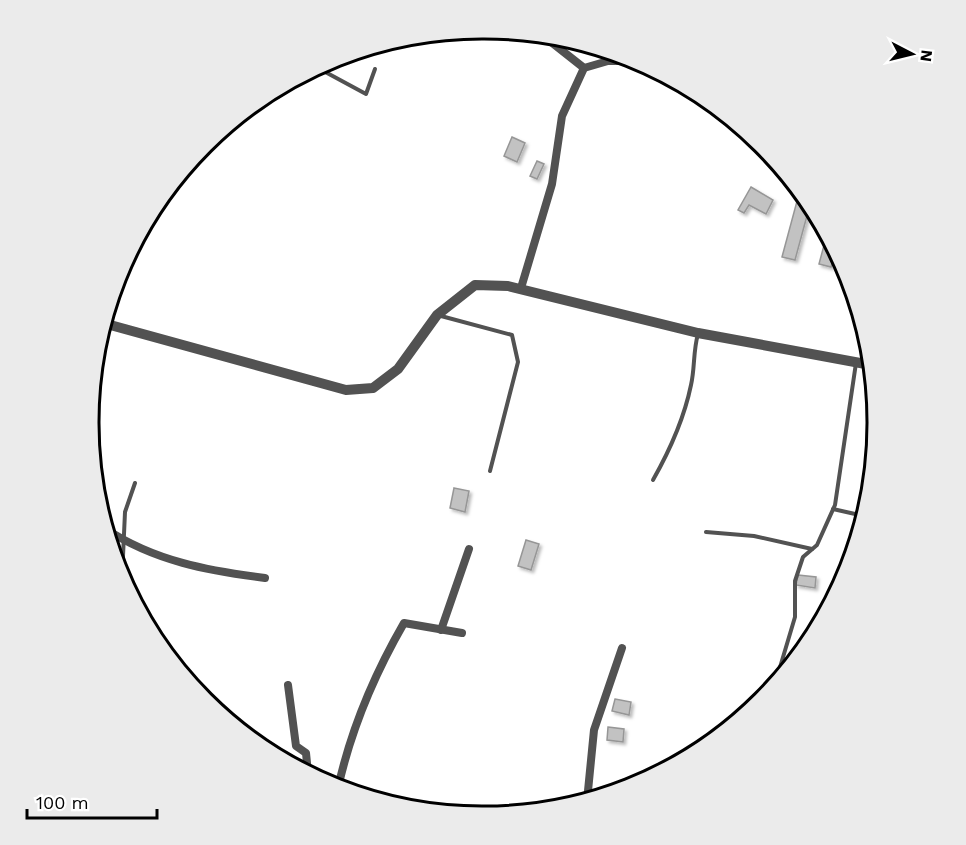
<svg xmlns="http://www.w3.org/2000/svg" width="966" height="845" font-family="'Work Sans',sans-serif">
	<style>
		.building { fill: #c2c2c2; stroke: #969696; stroke-width: 1.5; filter: url(#shadow) }
		.lines { fill: none; stroke-linecap: round; stroke-linejoin: round }
		.service { stroke: #525252; stroke-width: 4 }
		.minor { stroke: #525252; stroke-width: 8 }
		.tertiary { stroke: #525252; stroke-width: 10 }
		.rim { fill: none; stroke: #000; stroke-width: 3 }
	</style>
	<defs>
		<filter id="shadow"><feDropShadow dx="2.5" dy="2.5" stdDeviation="1.5" flood-color="#0004"/></filter>
	</defs>
	<rect width="100%" height="100%" fill="#fff"/>
	<g class="building">
		<path d="M512 137 525 143 517 162 504 156Z"/>
		<path d="M537 161 544 164 537 179 530 176Z"/>
		<path d="M751 187 773 200 766 214 749 205 744 213 738 210Z"/>
		<path d="M800 190 817 215 808 212 795 260 782 257Z"/>
		<path d="M827 234 836 251 831 267 819 264Z"/>
		<path d="M454 488 469 491 465 512 450 508Z"/>
		<path d="M526 540 539 544 531 570 518 566Z"/>
		<path d="M798 575 816 577 815 588 796 585Z"/>
		<path d="M615 699 631 702 629 715 612 711Z"/>
		<path d="M608 727 624 729 623 742 607 740Z"/>
	</g>
	<g class="lines">
		<g class="service">
			<path d="M316 67 366 94 375 69"/>
			<path d="M252 105C270 104 289 93 298 77"/>
			<path d="M441 316 512 335 518 362 490 471"/>
			<path d="M653 480C670 450 684 419 691 385 695 368 693 351 698 334"/>
			<path d="M833 509 864 516"/>
			<path d="M706 532 754 536 812 549"/>
			<path d="M122 578 125 512 135 483"/>
			<path d="M775 684 795 617V581L803 557 817 545 835 505 856 363"/>
		</g>
		<g class="minor">
			<path d="M541 34 584 68"/>
			<path d="M521 288 552 184 562 116 584 68 608 61H639"/>
			<path d="M106 529C154 561 209 571 265 578"/>
			<path d="M441 630 469 549"/>
			<path d="M288 685 296 746 306 753 308 773"/>
			<path d="M338 788C351 729 374 675 404 623L462 633"/>
			<path d="M587 801 594 730 622 648"/>
		</g>
		<path class="tertiary" d="M103 323 346 390 373 388 398 369 437 315 475 285 508 286 698 333 871 365"/>
	</g>
	<path d="M0 0H966V845H0ZM482 39H484A383 383 0 0 1 867 422V423A383 383 0 0 1 484 806H482A383 383 0 0 1 99 423V422A383 383 0 0 1 482 39Z" fill="#ebebeb" fill-rule="evenodd"/>
	<path class="rim" d="M482 39H484A383 383 0 0 1 867 422V423A383 383 0 0 1 484 806H482A383 383 0 0 1 99 423V422A383 383 0 0 1 482 39Z"/>
	<g transform="translate(912 54) rotate(97)" stroke="#ffffff" stroke-width="4.5" paint-order="stroke">
	<path d="M0-4.5L10 22L0 15L-10 22Z" fill="#000000"/>
	<text y="-9" font-size="16" font-weight="bold" text-anchor="middle" fill="#000000">N</text>
	</g>
	<path d="M27 809v9h130v-9" fill="none" stroke="#000000" stroke-width="3"/>
	<text x="36" y="809" font-size="18" fill="#000000" stroke="#ffffff" stroke-width="4.5" paint-order="stroke">100 m</text>
</svg>
